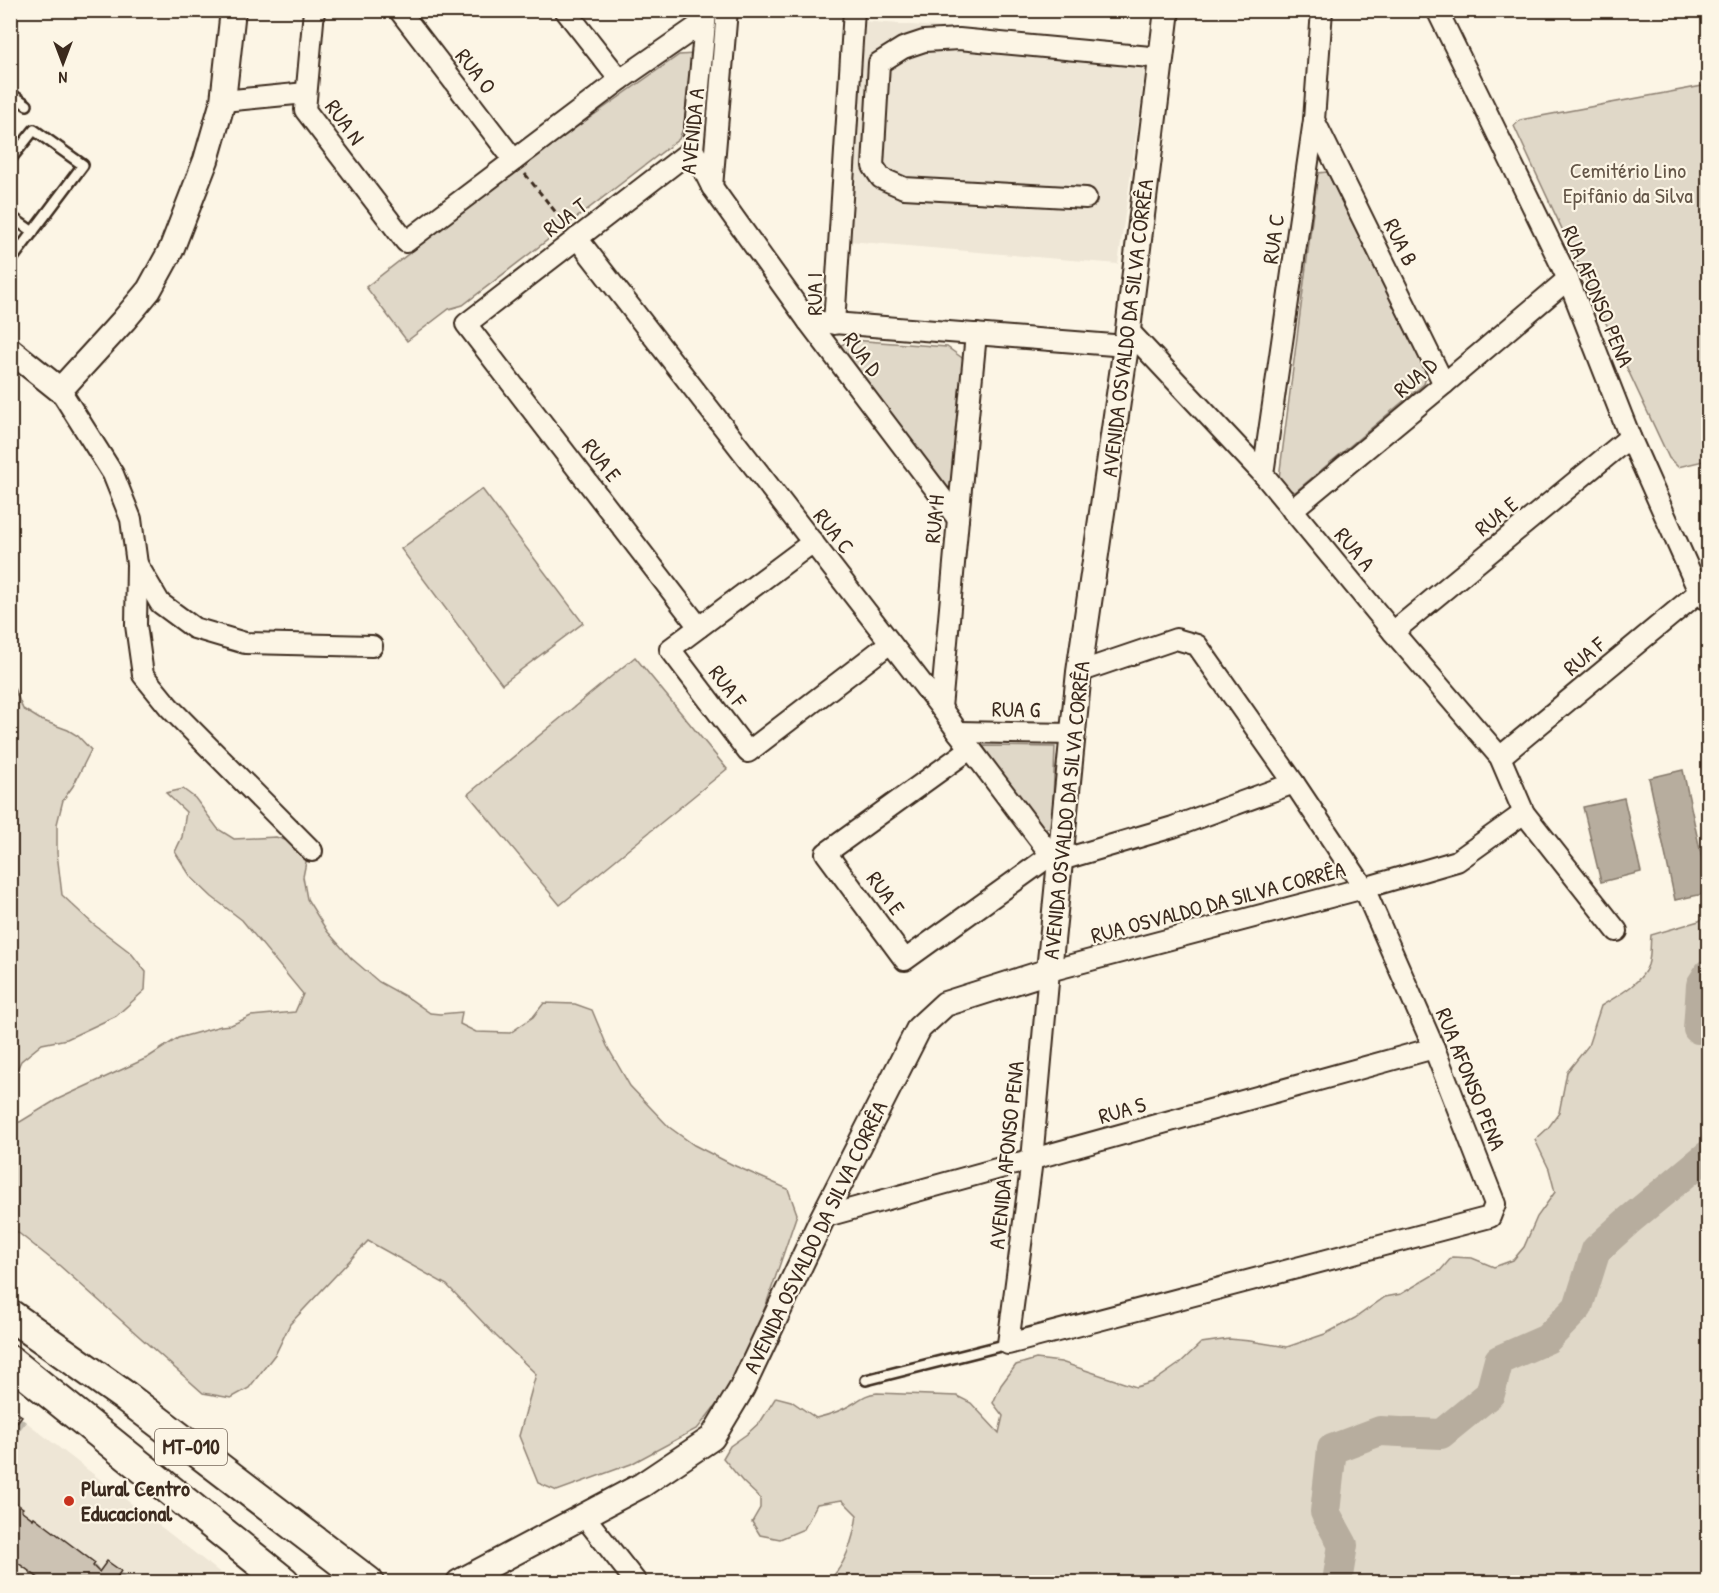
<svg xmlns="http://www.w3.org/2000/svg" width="1719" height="1593" font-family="'Patrick Hand',sans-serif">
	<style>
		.built { fill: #eee6d6 }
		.green { fill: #e0d8c8; stroke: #8e8173; stroke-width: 1.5 }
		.water { fill: #b7ad9e; stroke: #85796b; stroke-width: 1.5 }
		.shadow { fill: #0003 }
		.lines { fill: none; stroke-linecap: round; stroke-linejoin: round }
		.river { stroke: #b7ad9e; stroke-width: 30 }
		.building { fill: #ccc2b3; stroke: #3b2a1e; stroke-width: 1.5 }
		.service-casing { stroke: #3b2a1e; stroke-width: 14 }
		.minor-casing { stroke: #3b2a1e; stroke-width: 24 }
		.tertiary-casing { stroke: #3b2a1e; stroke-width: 28 }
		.primary-casing { stroke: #3b2a1e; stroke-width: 34 }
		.path { stroke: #3b2a1e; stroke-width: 3; stroke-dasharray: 6 4.5; stroke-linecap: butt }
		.service { stroke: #fcf5e5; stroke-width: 9 }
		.minor { stroke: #fcf5e5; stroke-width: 20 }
		.tertiary { stroke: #fcf5e5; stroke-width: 24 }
		.primary { stroke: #fcf5e5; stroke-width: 30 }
		.poi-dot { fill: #c8321e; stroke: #fcf5e5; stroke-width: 2 }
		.labels { text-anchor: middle; stroke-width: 4.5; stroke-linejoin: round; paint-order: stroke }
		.shield { fill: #fcf5e5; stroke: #75675a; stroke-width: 1.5 }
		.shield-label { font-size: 21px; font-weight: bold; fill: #3b2a1e }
		.street-label { font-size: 22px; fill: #3b2a1e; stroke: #fcf5e5 }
		.park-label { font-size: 22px; fill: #645648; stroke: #fcf5e5 }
		.poi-label { font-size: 22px; font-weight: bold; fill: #3b2a1e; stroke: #fcf5e5; text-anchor: start }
	</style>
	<rect width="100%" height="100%" fill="#fcf5e5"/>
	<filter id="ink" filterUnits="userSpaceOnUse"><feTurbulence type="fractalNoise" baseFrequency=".0167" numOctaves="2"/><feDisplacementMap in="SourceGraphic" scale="12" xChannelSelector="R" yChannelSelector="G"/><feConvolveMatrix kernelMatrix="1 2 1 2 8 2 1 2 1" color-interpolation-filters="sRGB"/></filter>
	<g filter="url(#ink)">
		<g class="built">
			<path d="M862 21 1149 44 1118 264 849 241Z"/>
			<path d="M16 1412 22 1416 21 1418 232 1582H11L10 1419Z"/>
		</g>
		<g class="green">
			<path d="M694 54 684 126 679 139 463 305 449 309 407 341 366 287 520 167 679 55Z"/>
			<path d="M1708 85V460L1678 467 1669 458 1514 126 1520 120Z"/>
			<path d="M1327 172 1427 374 1424 384 1295 492 1285 488 1279 478 1318 173Z"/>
			<path d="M852 340 947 347 965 360 953 488 946 487 849 359 841 345Z"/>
			<path d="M482 489 583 623 502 684 401 549Z"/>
			<path d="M635 657 727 769 560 905 468 794Z"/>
			<path d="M11 681 23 709 41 720 68 730 78 736 91 750 73 786 63 800 57 824V853L62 895 93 924 131 953 146 972 145 990 116 1016 67 1039 42 1044 21 1061 11 1083Z"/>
			<path d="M983 746 1055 747 1052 828H1039Z"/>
			<path d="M183 789 195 798 218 829 234 839 276 837 291 842 307 857 303 877 307 899 327 931 351 958 379 982 410 999 430 1013 440 1014 462 1012 460 1024 476 1032 510 1033 533 1017 544 1003 575 1004 592 1010 607 1046 630 1086 669 1127 694 1145 733 1165 788 1189 797 1214 766 1305 734 1382 698 1428 631 1464 557 1491 538 1483 519 1436 536 1374 496 1336 447 1285 368 1241 290 1324 276 1353 249 1388 231 1398 203 1393 60 1266 11 1227 10 1122H20L56 1100 147 1058 178 1038 221 1026 231 1025 251 1016 295 1012 303 994 242 920 212 897 191 877 175 852 182 837 186 812 166 793Z"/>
			<path d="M1708 915V1582H825C845 1571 854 1536 857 1515L842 1500 817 1504 804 1529 780 1539 760 1535 752 1522 760 1508V1498L743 1482 723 1458 730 1446 747 1434 761 1421 776 1397 791 1401 816 1418C829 1415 843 1410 854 1403 863 1397 867 1394 877 1393L957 1396 971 1403 999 1433 1003 1416 993 1403 1001 1385 1016 1365 1036 1359 1061 1362 1136 1387 1153 1382 1179 1364 1201 1343 1229 1339 1250 1341 1287 1347 1325 1334 1355 1318 1385 1297 1401 1294 1440 1271 1452 1257 1472 1258 1494 1267 1513 1260 1524 1247 1537 1217 1555 1192 1549 1169 1535 1140 1548 1128 1559 1113 1567 1072 1588 1046 1601 1006C1617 996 1641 984 1648 965 1651 956 1650 944 1651 935L1699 921Z"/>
		</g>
		<g class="water">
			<path d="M1683 770 1708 887V893L1675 900 1649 778Z"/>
			<path d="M1624 798 1641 872 1601 882 1583 807Z"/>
		</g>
		<g class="shadow">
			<path d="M16 1414 26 1422 10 1443V1421Z"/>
			<path d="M10 1501 31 1519 94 1564 101 1572H120L130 1582H43L18 1564 12 1572 25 1582H10Z"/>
		</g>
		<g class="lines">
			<g class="river">
				<path d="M1708 974 1701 985 1698 1029H1708"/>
				<path d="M1337 1582 1343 1545 1325 1512 1332 1449 1380 1431 1441 1434 1490 1394 1499 1360 1547 1339 1578 1307 1596 1250 1627 1222 1708 1155"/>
			</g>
		</g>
		<g class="building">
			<path d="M16 1412 22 1416 10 1431V1419Z"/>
			<path d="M10 1499 23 1508 21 1510 33 1519 34 1517 95 1563 93 1566 99 1572 107 1561 121 1571 116 1578 121 1582H44L10 1557Z"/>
			<path d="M10 1569 28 1582H10Z"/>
		</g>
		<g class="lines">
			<defs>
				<g id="service">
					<path d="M10 93 27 105"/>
					<path d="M10 160 34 130 83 165 10 262"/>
					<path d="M10 216 33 232"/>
					<path d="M866 1380 1008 1344"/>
				</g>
				<g id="minor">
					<path d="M314 10 305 110 406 242 620 80 705 21"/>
					<path d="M399 10 514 160"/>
					<path d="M565 10 620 80"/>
					<path d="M1437 10 1568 279 1630 437 1699 592 1708 601"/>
					<path d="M706 13 693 149 712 187 808 321 958 519"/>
					<path d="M223 101 306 93"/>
					<path d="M1314 120 1444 384"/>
					<path d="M693 149 466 324 699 627"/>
					<path d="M712 187 727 10"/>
					<path d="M1086 198 904 188 881 178 873 166 879 63 903 48 924 41 959 39 1161 58"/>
					<path d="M577 238 941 708 958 732 1051 855 1061 860 1173 827 1294 783"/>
					<path d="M808 321 1126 346"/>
					<path d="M834 324 854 10"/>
					<path d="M1128 330 1263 474 1393 632 1500 757 1524 813 1617 931"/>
					<path d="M60 390 113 474 131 519 137 564 136 625 143 675 169 707 312 851"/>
					<path d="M1263 474 1314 120 1322 10"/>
					<path d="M1292 510 1444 384 1568 279"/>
					<path d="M813 542 670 649 748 752 890 643"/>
					<path d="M137 564 160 603 194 628 245 643 372 646"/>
					<path d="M1393 632 1630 437"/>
					<path d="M1079 672 1176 639 1197 645 1294 783 1364 888 1434 1048 1495 1204 1490 1217 1008 1344 1032 1160 1049 971 1364 888 1457 861 1524 813"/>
					<path d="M941 708 958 519 976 334"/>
					<path d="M958 732 1074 734"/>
					<path d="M970 749 826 853 905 960 1051 855"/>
					<path d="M1500 757 1699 592"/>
					<path d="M823 1217 1434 1048"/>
					<path d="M584 1516 636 1582"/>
				</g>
				<g id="tertiary">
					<path d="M10 350 60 390 124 320 149 290 171 250 206 160 223 101 233 10"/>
					<path d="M459 1582 642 1485 712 1438 742 1388 823 1217 919 1028 945 1004 1049 971 1079 672 1126 346 1167 10"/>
				</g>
				<g id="primary">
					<path d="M10 1315 126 1397 368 1582"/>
					<path d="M10 1361 284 1582"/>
				</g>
			</defs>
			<use href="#service" class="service-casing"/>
			<use href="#minor" class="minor-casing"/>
			<use href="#tertiary" class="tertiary-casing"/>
			<use href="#primary" class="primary-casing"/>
			<path class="path" d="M525 174 566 225"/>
			<use href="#service" class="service"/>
			<use href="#minor" class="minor"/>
			<use href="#tertiary" class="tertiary"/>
			<use href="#primary" class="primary"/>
		</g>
	</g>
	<circle class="poi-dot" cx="69" cy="1501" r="6"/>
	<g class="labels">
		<rect class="shield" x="155" y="1429" width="72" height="36" rx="4.5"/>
		<g class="shield-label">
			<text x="191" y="1454">MT-010</text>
		</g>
		<g class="street-label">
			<text transform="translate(476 71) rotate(52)" y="8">RUA O</text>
			<text transform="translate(345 122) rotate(54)" y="8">RUA N</text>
			<text transform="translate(692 131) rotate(-84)" y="8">AVENIDA A</text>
			<text transform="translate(565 217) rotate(-37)" y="8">RUA T</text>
			<text transform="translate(1273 239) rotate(-82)" y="8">RUA C</text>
			<text transform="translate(1401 242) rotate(64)" y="8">RUA B</text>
			<text transform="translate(814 294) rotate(-90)" y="8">RUA I</text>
			<text transform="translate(1598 296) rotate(67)" y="8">RUA AFONSO PENA</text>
			<text transform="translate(1127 328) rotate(-83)" y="8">AVENIDA OSVALDO DA SILVA CORRÊA</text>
			<text transform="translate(863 354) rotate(53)" y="8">RUA D</text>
			<text transform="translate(1415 377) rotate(-40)" y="8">RUA D</text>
			<text transform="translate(602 460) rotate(52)" y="8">RUA E</text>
			<text transform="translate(1496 516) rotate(-39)" y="8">RUA E</text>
			<text transform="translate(934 519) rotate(-85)" y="8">RUA H</text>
			<text transform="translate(834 531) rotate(52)" y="8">RUA C</text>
			<text transform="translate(1355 549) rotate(50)" y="8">RUA A</text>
			<text transform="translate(1584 656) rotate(-40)" y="8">RUA F</text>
			<text transform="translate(728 686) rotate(53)" y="8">RUA F</text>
			<text transform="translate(1016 709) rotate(1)" y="8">RUA G</text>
			<text transform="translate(1066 810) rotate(-84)" y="8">AVENIDA OSVALDO DA SILVA CORRÊA</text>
			<text transform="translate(886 893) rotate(54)" y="8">RUA E</text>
			<text transform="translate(1218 902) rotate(-15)" y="8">RUA OSVALDO DA SILVA CORRÊA</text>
			<text transform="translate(1471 1079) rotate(68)" y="8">RUA AFONSO PENA</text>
			<text transform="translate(1122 1110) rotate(-16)" y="8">RUA S</text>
			<text transform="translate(1006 1155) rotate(-84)" y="8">AVENIDA AFONSO PENA</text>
			<text transform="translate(815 1237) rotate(-64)" y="8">AVENIDA OSVALDO DA SILVA CORRÊA</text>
		</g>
		<g class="park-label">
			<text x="1628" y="178">Cemitério Lino<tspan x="1628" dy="25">Epifânio da Silva</tspan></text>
		</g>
		<g class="poi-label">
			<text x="81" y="1496">Plural Centro<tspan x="81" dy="25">Educacional</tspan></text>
		</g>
	</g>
	<rect width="1719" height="1593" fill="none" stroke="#fcf5e5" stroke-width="36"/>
	<rect x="18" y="18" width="1683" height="1557" fill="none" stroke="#3b2a1e" stroke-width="2" filter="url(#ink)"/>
	<g transform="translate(63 63) rotate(180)" stroke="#fcf5e5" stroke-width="4.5" paint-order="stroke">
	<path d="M0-4.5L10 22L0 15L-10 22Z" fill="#3b2a1e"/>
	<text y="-9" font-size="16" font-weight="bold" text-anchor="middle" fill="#3b2a1e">N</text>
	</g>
</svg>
